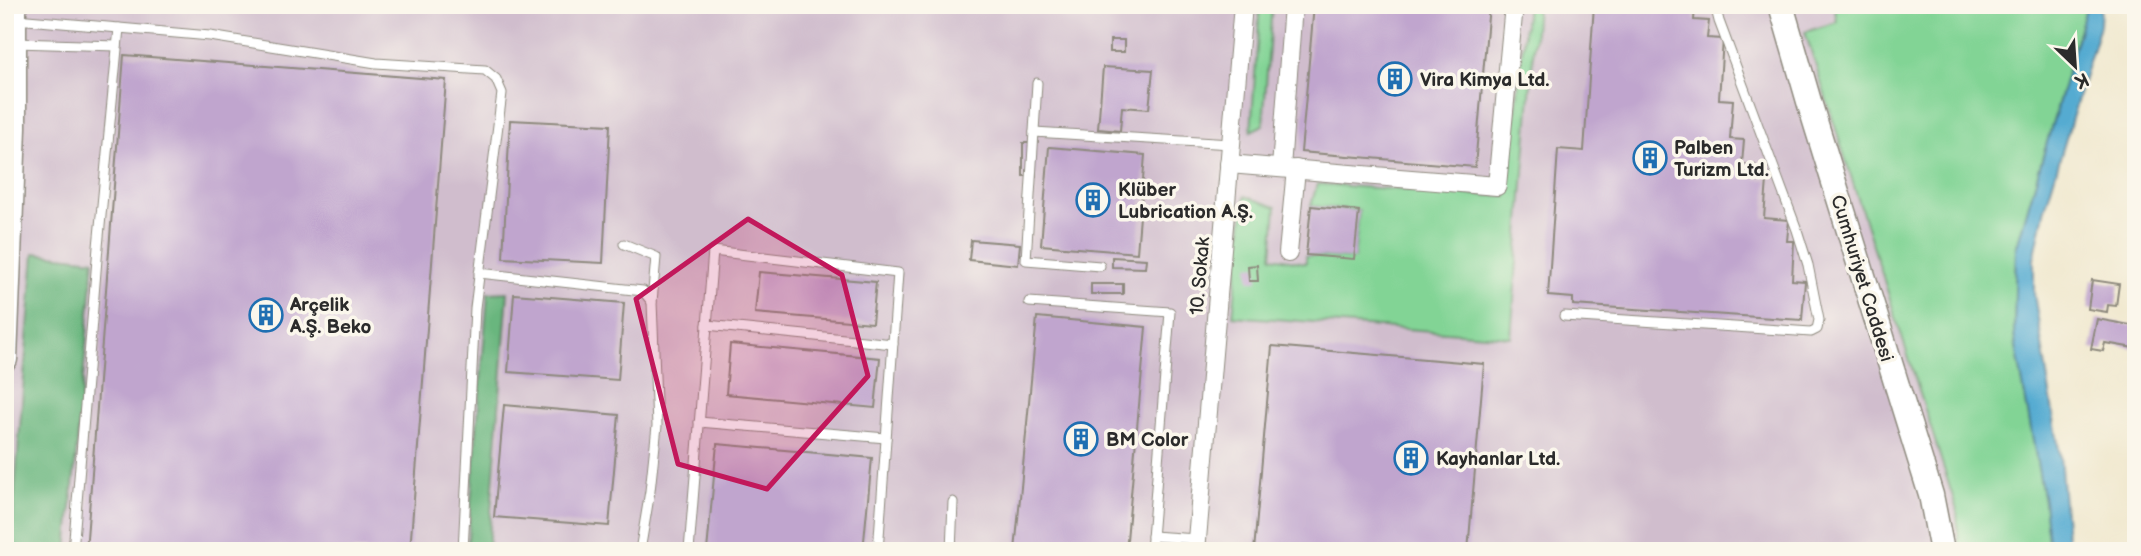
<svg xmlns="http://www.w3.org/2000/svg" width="2141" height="556" font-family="'Balsamiq Sans',sans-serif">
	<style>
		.industrial { fill: #d0bdcd }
		.green { fill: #82d495; stroke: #568060; stroke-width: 2 }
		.forest { fill: #69b67e; stroke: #4a7054; stroke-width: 2 }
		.water { fill: #54abd1; stroke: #406b7e; stroke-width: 2 }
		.building { fill: #c0a5ce }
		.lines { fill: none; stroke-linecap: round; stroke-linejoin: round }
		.lane-casing { stroke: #8e8a7e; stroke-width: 11 }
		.street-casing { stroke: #8e8a7e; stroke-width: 20 }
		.secondary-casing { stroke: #8e8a7e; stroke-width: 27 }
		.lane { stroke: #fff; stroke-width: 9 }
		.street { stroke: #fff; stroke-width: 18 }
		.secondary { stroke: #fff; stroke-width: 24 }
		.marked { fill: #c2185b; fill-opacity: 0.2; stroke: #c2185b; stroke-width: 5; stroke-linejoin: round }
		.labels { text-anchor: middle; stroke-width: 7; stroke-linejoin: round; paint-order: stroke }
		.poi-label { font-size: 19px; font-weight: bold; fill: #2b2b2b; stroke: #fbf7ec; text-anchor: start }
		.street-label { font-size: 19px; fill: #2b2b2b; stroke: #fbf7ec }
	</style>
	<rect width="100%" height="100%" fill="#fbf7ec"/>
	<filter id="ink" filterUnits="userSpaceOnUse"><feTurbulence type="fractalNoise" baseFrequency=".0143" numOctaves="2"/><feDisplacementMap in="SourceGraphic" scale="14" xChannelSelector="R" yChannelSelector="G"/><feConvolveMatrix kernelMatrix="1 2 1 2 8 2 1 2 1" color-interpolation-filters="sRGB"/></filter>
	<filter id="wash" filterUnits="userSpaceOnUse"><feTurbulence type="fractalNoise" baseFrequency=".00686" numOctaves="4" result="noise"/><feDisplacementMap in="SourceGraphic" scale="28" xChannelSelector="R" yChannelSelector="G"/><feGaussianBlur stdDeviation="1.57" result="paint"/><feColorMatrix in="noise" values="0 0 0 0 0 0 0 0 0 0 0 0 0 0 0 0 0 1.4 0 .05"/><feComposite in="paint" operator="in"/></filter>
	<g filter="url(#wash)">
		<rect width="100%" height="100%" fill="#f1e9d0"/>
		<path class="industrial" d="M5 5H1871L1998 551H5Z"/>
		<g class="green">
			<path d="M1260 5H1272L1263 125 1251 131Z"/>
			<path d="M1527 5H1537L1511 337 1233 316 1245 196 1276 207 1272 257 1306 263V255L1354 259 1359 211 1311 206 1317 184 1507 197Z"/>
			<path d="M1834 5H2087L2016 249 2014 335 2044 501 2049 551H1959L1957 510 1805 32 1837 22Z"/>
		</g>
		<g class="forest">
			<path d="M34 253 94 260 67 551H10Z"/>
			<path d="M508 292 488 551H467L488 293Z"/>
		</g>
		<path class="water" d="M2087 5H2101L2100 25 2044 212 2034 259V294L2060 456 2068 551H2049L2044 501 2014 335 2016 249Z"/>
		<g id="blocks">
			<g class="building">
				<path d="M1314 5H1489L1475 167 1301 152Z"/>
				<path d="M1594 5 1695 7 1694 20 1709 21 1707 38 1723 39 1719 99 1733 100 1730 139 1744 140 1742 164 1755 165 1754 179 1767 180 1764 218 1789 220 1787 241H1794L1792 280 1805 281 1802 320 1573 305V298L1548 296 1558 149 1584 151Z"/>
				<rect x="1110" y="40" width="14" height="12"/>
				<path d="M124 55 446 80 410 551H86Z"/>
				<path d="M1103 67 1153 70 1149 109 1122 107 1120 131 1098 129Z"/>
				<path d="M510 120 610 125 603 263 503 258Z"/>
				<path d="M1023 143H1035L1036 176H1023Z"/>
				<path d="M1049 147 1145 155 1137 253 1041 245Z"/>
				<path d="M1311 206 1359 211 1354 259 1306 255Z"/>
				<path d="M971 240 1020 244 1018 265 969 260Z"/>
				<path d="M1112 257 1146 259 1145 268 1112 267Z"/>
				<path d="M1257 265 1258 281H1249L1248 266Z"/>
				<path d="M759 272 876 282 872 323 755 313Z"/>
				<path d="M2092 280 2119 284 2116 306 2108 305 2107 312 2088 309Z"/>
				<rect x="1091" y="284" width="32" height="10"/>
				<path d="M514 294 624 303 618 380 508 372Z"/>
				<path d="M1037 317 1146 327 1126 551H1015Z"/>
				<path d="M2097 319 2136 326 2134 348 2105 343 2103 351 2091 349Z"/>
				<path d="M730 344 880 358 875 408 726 394Z"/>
				<path d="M1272 346 1484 364 1468 551H1254Z"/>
				<path d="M504 405 619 415 609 526 494 517Z"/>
				<path d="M717 444 872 458 863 551H707Z"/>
				<path d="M491 545 536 549V551H490Z"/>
			</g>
		</g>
	</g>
	<g filter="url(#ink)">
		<use href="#blocks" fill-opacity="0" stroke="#8e8a7e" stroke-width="2"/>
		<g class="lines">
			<defs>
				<g id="lane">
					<path d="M16 19 119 28"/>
					<path d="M15 43 117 46"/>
					<path d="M1037 83 1026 260 1100 266"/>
					<path d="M1034 132 1231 144"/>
					<path d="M624 244 656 257 652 302 657 426 650 491 640 551"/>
					<path d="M479 273 643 291 652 302"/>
					<path d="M1029 302 1170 312 1151 551"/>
					<path d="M1564 316 1811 332 1817 329 1819 320 1808 265 1797 230 1719 21 1715 5"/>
					<path d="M707 325 893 344"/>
					<path d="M699 422 886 438"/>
					<path d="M1152 536 1197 539"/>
					<path d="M73 551 98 247 119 28 210 36 376 63 485 70 496 79 502 93 475 308 463 551"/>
					<path d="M689 551 713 251 898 273 878 551"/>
					<path d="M951 551 953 502"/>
					<path d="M1818 551H1833"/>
				</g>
				<g id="street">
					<path d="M1229 164 1497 186 1514 5"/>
					<path d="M1281 168 1293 5"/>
					<path d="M1288 253 1296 169"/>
					<path d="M1196 551 1243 5"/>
				</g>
				<g id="secondary">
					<path d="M1781 5 1810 105 1931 495 1942 551"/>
					<path d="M5 359 14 128V5"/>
				</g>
			</defs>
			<use href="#lane" class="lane-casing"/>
			<use href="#street" class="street-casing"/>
			<use href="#secondary" class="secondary-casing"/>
			<use href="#lane" class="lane"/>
			<use href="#street" class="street"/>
			<use href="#secondary" class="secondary"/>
		</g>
	</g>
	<path class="marked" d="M748 219 842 275 868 376 767 489 678 464 636 299Z"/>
	<defs>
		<symbol id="building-ring" viewBox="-11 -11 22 22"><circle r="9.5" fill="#fbf7ec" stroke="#1f6fb2" stroke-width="1.5"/><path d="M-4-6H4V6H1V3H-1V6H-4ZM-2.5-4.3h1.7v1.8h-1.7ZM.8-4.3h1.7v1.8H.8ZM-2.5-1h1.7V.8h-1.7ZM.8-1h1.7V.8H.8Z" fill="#1f6fb2"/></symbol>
	</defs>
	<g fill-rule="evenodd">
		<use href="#building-ring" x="1376" y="60" width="38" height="38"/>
		<use href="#building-ring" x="1631" y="139" width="38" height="38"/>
		<use href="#building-ring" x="1074" y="181" width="38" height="38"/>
		<use href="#building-ring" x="247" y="296" width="38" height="38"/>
		<use href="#building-ring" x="1062" y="420" width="38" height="38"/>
		<use href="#building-ring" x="1392" y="439" width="38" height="38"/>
	</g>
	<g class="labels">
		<g class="poi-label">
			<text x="1420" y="86">Vira Kimya Ltd.</text>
			<text x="1674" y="154">Palben<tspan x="1674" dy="22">Turizm Ltd.</tspan></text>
			<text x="1118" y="196">Klüber<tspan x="1118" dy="22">Lubrication A.Ş.</tspan></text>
			<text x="290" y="311">Arçelik<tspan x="290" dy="22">A.Ş. Beko</tspan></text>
			<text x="1106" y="446">BM Color</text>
			<text x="1436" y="465">Kayhanlar Ltd.</text>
		</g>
		<g class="street-label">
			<text transform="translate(1199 276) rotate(-85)" y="7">10. Sokak</text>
			<text transform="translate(1863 278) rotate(73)" y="7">Cumhuriyet Caddesi</text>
		</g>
	</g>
	<rect width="2141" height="556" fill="none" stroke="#fbf7ec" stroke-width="28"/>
	<g transform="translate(2075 66) rotate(155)" stroke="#fbf7ec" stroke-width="5" paint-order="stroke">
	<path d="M0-5L12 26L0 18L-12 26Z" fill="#2b2b2b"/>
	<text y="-10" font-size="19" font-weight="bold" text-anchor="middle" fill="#2b2b2b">K</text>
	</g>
</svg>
